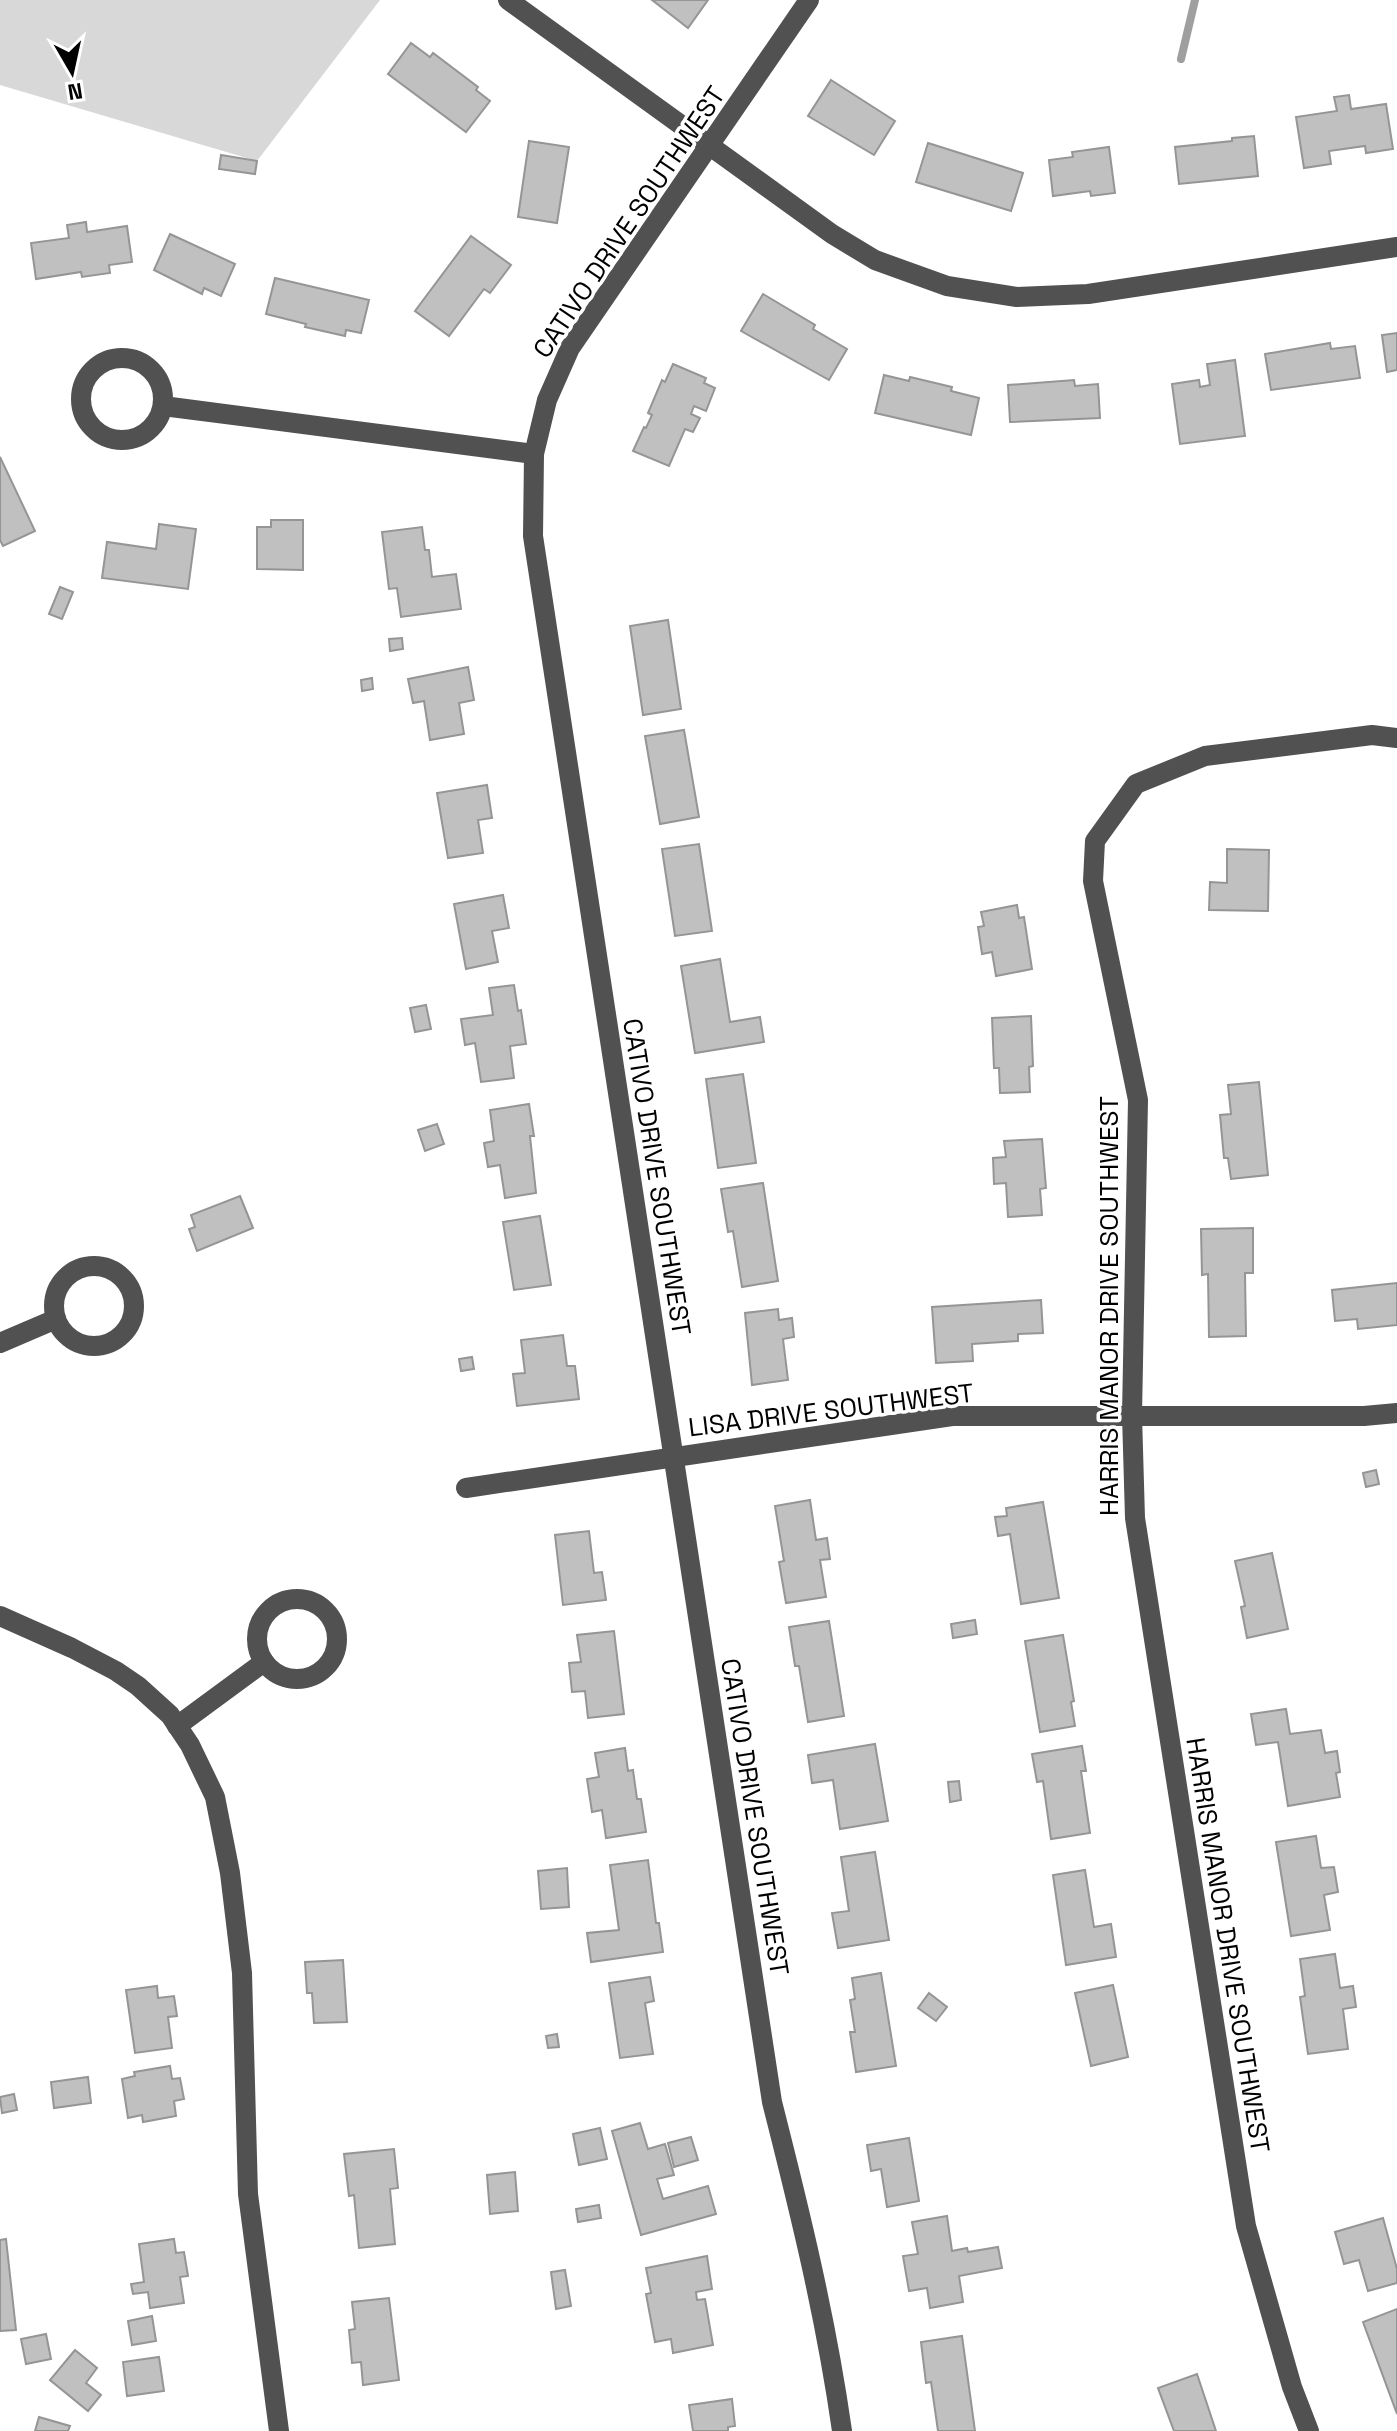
<svg xmlns="http://www.w3.org/2000/svg" width="1397" height="2431" font-family="'Space Grotesk',sans-serif">
	<style>
		.green { fill: #d8d8d8 }
		.lines { fill: none; stroke-linecap: round; stroke-linejoin: round }
		.stream { stroke: #9f9f9f; stroke-width: 8 }
		.building { fill: #c0c0c0; stroke: #959595; stroke-width: 2 }
		.minor { stroke: #515151; stroke-width: 20 }
		.labels { text-anchor: middle; stroke-width: 7; stroke-linejoin: round; paint-order: stroke }
		.street-label { font-size: 26px; fill: #000; stroke: #fff }
	</style>
	<rect width="100%" height="100%" fill="#fff"/>
	<path class="green" d="M0 0H380L257 161 0 85Z"/>
	<g class="lines">
		<path class="stream" d="M1181 59 1195 0"/>
	</g>
	<g class="building">
		<path d="M652 0H708L688 28Z"/>
		<path d="M411 43 430 57 433 53 478 87 476 90 490 101 466 132 388 74Z"/>
		<path d="M831 80 895 121 874 155 808 116Z"/>
		<path d="M1349 95 1351 109 1386 104 1393 149 1366 153 1365 146 1329 151 1331 164 1304 168 1296 117 1337 111 1334 97Z"/>
		<path d="M1254 136 1258 176 1179 184 1175 147 1232 141V138Z"/>
		<path d="M529 141 569 147 557 223 518 217Z"/>
		<path d="M928 143 1023 173 1011 211 916 182Z"/>
		<path d="M1109 147 1115 193 1091 196 1090 191 1053 196 1049 160 1073 157 1072 152Z"/>
		<path d="M221 155 257 161 255 174 219 169Z"/>
		<path d="M86 222 87 232 127 226 132 262 109 265 110 273 82 277 81 272 36 279 31 243 69 238 67 225Z"/>
		<path d="M170 234 235 264 221 296 204 288 202 294 154 270Z"/>
		<path d="M471 236 511 265 490 293 484 289 449 336 415 311Z"/>
		<path d="M275 278 369 300 361 333 346 330 345 336 305 327 306 324 266 314Z"/>
		<path d="M763 294 815 325 813 329 847 349 829 380 741 331Z"/>
		<path d="M1397 333V370L1387 372 1382 335Z"/>
		<path d="M1330 343 1331 349 1355 346 1360 378 1271 390 1265 354Z"/>
		<path d="M1235 360 1245 436 1180 444 1172 384 1199 380 1200 387 1210 385 1207 364Z"/>
		<path d="M673 364 706 378 704 383 715 388 706 411 694 406 691 414 700 418 693 432 685 429 669 466 633 451 644 427 646 428 652 415 648 413 662 380 665 382Z"/>
		<path d="M884 375 909 381 910 377 952 387 951 391 979 398 971 435 875 413Z"/>
		<path d="M1074 380 1075 386 1098 384 1100 418 1010 422 1008 385Z"/>
		<path d="M0 457 35 531 3 546 0 540Z"/>
		<path d="M271 520H303V570L257 569V527H271Z"/>
		<path d="M159 524 196 529 188 589 102 578 107 542 156 549Z"/>
		<path d="M422 527 425 550H429L432 577 456 574 461 609 401 617 397 588 389 589 382 532Z"/>
		<path d="M60 587 73 592 62 619 49 614Z"/>
		<path d="M668 620 681 709 643 715 630 626Z"/>
		<path d="M402 638 403 649 390 651 389 639Z"/>
		<path d="M468 667 474 700 459 703 464 734 430 740 424 701 413 703 408 679Z"/>
		<path d="M372 678 373 689 362 691 361 680Z"/>
		<path d="M684 730 699 817 660 824 645 736Z"/>
		<path d="M487 785 492 818 478 820 483 853 448 858 437 793Z"/>
		<path d="M699 844 712 931 675 936 662 849Z"/>
		<path d="M1227 849 1269 850 1268 911 1209 910 1210 882 1227 883Z"/>
		<path d="M503 895 509 928 492 931 498 962 466 969 454 904Z"/>
		<path d="M1017 905 1019 918 1024 917 1032 969 996 976 992 952 982 954 978 927 984 926 981 912Z"/>
		<path d="M720 959 730 1022 760 1017 764 1042 695 1053 681 966Z"/>
		<path d="M514 985 518 1011 521 1010 526 1044 510 1046 514 1078 481 1082 475 1043 465 1045 461 1019 493 1015 489 988Z"/>
		<path d="M426 1005 431 1029 415 1032 410 1008Z"/>
		<path d="M1031 1016 1033 1066 1029 1067 1030 1092 1000 1093 999 1068H994L992 1018Z"/>
		<path d="M743 1074 756 1163 718 1168 706 1079Z"/>
		<path d="M1259 1082 1268 1175 1231 1179 1228 1158H1224L1220 1115 1231 1114 1228 1085Z"/>
		<path d="M529 1104 534 1136H530L536 1193 505 1198 500 1165 488 1167 484 1143 494 1141 490 1110Z"/>
		<path d="M437 1124 444 1144 425 1151 418 1130Z"/>
		<path d="M1042 1139 1046 1188 1040 1189 1042 1215 1008 1217 1006 1183 994 1184 993 1158 1006 1157 1004 1141Z"/>
		<path d="M763 1183 778 1281 742 1287 733 1231 728 1232 721 1189Z"/>
		<path d="M240 1196 253 1228 197 1251 189 1229 195 1227 191 1215Z"/>
		<path d="M540 1216 551 1285 514 1290 503 1222Z"/>
		<path d="M1253 1228V1273H1245L1246 1336 1209 1337 1208 1274 1202 1275 1201 1229Z"/>
		<path d="M1397 1283V1325L1358 1329 1357 1319 1335 1321 1332 1290Z"/>
		<path d="M1041 1300 1043 1333 1018 1334V1341L972 1344 973 1361 936 1363 932 1307Z"/>
		<path d="M778 1309 779 1320 792 1318 794 1337 783 1339 788 1380 752 1385 745 1313Z"/>
		<path d="M563 1335 567 1366H575L579 1399 517 1406 513 1374 525 1373 521 1340Z"/>
		<path d="M472 1357 474 1369 461 1371 459 1359Z"/>
		<path d="M1376 1470 1379 1484 1366 1487 1363 1473Z"/>
		<path d="M810 1500 816 1540 827 1538 830 1559 820 1560 826 1597 786 1603 779 1562 784 1561 775 1506Z"/>
		<path d="M1043 1502 1059 1598 1021 1604 1010 1534 998 1536 995 1517 1007 1516 1006 1508Z"/>
		<path d="M589 1531 594 1573 602 1572 606 1600 563 1605 555 1535Z"/>
		<path d="M1272 1553 1288 1629 1247 1638 1241 1607 1245 1606 1235 1561Z"/>
		<path d="M975 1620 977 1634 953 1638 951 1624Z"/>
		<path d="M829 1621 844 1716 808 1722 799 1666H795L789 1627Z"/>
		<path d="M614 1631 624 1714 588 1718 585 1691 572 1692 569 1663 581 1662 577 1635Z"/>
		<path d="M1063 1635 1074 1701 1071 1702 1075 1726 1040 1732 1025 1641Z"/>
		<path d="M1286 1709 1290 1734 1321 1730 1325 1753 1337 1751 1340 1772 1336 1773 1340 1797 1288 1806 1278 1742 1256 1745 1251 1714Z"/>
		<path d="M875 1744 888 1821 840 1829 833 1780 812 1783 808 1755Z"/>
		<path d="M1082 1746 1086 1771H1081L1090 1833 1051 1839 1043 1781 1037 1782 1032 1754Z"/>
		<path d="M625 1748 628 1771 633 1770 637 1799H641L646 1832 606 1838 602 1810 592 1812 587 1779 599 1777 595 1753Z"/>
		<path d="M959 1781 961 1800 950 1802 948 1782Z"/>
		<path d="M1316 1836 1321 1868 1334 1867 1338 1892 1324 1895 1330 1930 1291 1936 1276 1842Z"/>
		<path d="M875 1852 889 1940 838 1948 832 1913 849 1911 841 1857Z"/>
		<path d="M648 1860 656 1923H659L663 1952 591 1962 587 1933 619 1930 610 1865Z"/>
		<path d="M567 1868 569 1907 541 1909 538 1871Z"/>
		<path d="M1085 1870 1094 1927 1111 1924 1116 1957 1066 1965 1053 1875Z"/>
		<path d="M1335 1954 1340 1988 1353 1986 1356 2007 1343 2009 1348 2049 1308 2054 1300 1997 1305 1996 1300 1959Z"/>
		<path d="M343 1960 347 2022 314 2023 312 1993H307L305 1962Z"/>
		<path d="M881 1973 896 2066 856 2072 850 2032H855L850 2000 855 1999 852 1978Z"/>
		<path d="M650 1977 654 2001 645 2003 653 2054 620 2058 609 1983Z"/>
		<path d="M1113 1985 1128 2057 1091 2066 1075 1993Z"/>
		<path d="M157 1986 158 1998 174 1996 177 2016 168 2017 172 2048 135 2053 126 1990Z"/>
		<path d="M929 1993 947 2007 936 2021 918 2008Z"/>
		<path d="M557 2034 559 2047 548 2048 546 2036Z"/>
		<path d="M170 2066 172 2079 180 2078 184 2099 174 2101 176 2116 143 2122 142 2115 128 2118 122 2079 135 2076 134 2072Z"/>
		<path d="M88 2077 91 2103 54 2108 51 2082Z"/>
		<path d="M14 2094 17 2110 2 2113 0 2097Z"/>
		<path d="M640 2123 648 2149 665 2144 674 2175 657 2179 663 2199 708 2186 716 2214 641 2235 612 2131Z"/>
		<path d="M600 2128 607 2159 579 2165 573 2134Z"/>
		<path d="M691 2137 698 2160 674 2167 668 2143Z"/>
		<path d="M909 2138 919 2201 887 2207 881 2169 871 2171 867 2145Z"/>
		<path d="M394 2149 398 2188 390 2189 395 2244 359 2248 354 2195 349 2196 344 2154Z"/>
		<path d="M515 2172 518 2211 490 2214 487 2175Z"/>
		<path d="M599 2205 601 2218 578 2222 576 2209Z"/>
		<path d="M947 2216 952 2251 967 2248 968 2252 998 2247 1002 2268 959 2276 963 2302 930 2308 927 2288 909 2291 903 2256 918 2254 912 2222Z"/>
		<path d="M1383 2218 1397 2269V2283L1368 2291 1359 2260 1344 2264 1335 2232Z"/>
		<path d="M6 2239 16 2330 0 2331V2240Z"/>
		<path d="M174 2239 176 2253 184 2252 188 2276 180 2277 184 2303 150 2308 148 2292 133 2294 131 2284 144 2282 139 2244Z"/>
		<path d="M707 2256 712 2289 696 2292 697 2300 705 2299 713 2345 673 2353 671 2339 655 2342 646 2294 651 2293 646 2268Z"/>
		<path d="M565 2270 571 2306 556 2309 551 2272Z"/>
		<path d="M389 2298 399 2380 363 2385 361 2362 352 2363 349 2330 355 2329 352 2302Z"/>
		<path d="M1397 2309V2414L1363 2322Z"/>
		<path d="M152 2316 156 2341 132 2345 128 2321Z"/>
		<path d="M46 2334 51 2359 26 2364 21 2339Z"/>
		<path d="M962 2336 975 2431H938L931 2382 926 2383 921 2342Z"/>
		<path d="M75 2350 97 2368 86 2383 101 2395 88 2411 50 2380Z"/>
		<path d="M159 2357 164 2391 127 2396 123 2362Z"/>
		<path d="M1197 2374 1216 2431H1174L1158 2388Z"/>
		<path d="M732 2399 735 2426 728 2427V2431H693L689 2405Z"/>
		<path d="M39 2417 70 2426 68 2431H35Z"/>
	</g>
	<g class="lines">
		<g class="minor">
			<path d="M508 0 832 234 875 260 947 286 1017 297 1088 294 1397 247"/>
			<path d="M809 0 570 348 547 400 534 454 533 536 772 2102C800 2212 826 2318 842 2431"/>
			<circle cx="122" cy="399" r="41"/>
			<path d="M163 406 534 454"/>
			<circle cx="94" cy="1306" r="40"/>
			<path d="M0 1343 56 1319"/>
			<path d="M466 1488 952 1416H1364L1397 1413"/>
			<circle cx="297" cy="1639" r="40"/>
			<path d="M0 1616 72 1648 116 1671 138 1686 170 1715 190 1745 215 1797 230 1873 242 1973 248 2194 279 2431"/>
			<path d="M177 1726 264 1662"/>
			<path d="M1309 2431 1292 2387 1246 2226 1135 1518 1132 1415 1138 1100 1093 881 1095 841 1136 784 1205 756 1372 735 1397 738"/>
		</g>
	</g>
	<g class="labels">
		<g class="street-label">
			<text transform="translate(629 222) rotate(-56)" y="9">CATIVO DRIVE SOUTHWEST</text>
			<text transform="translate(657 1177) rotate(81)" y="9">CATIVO DRIVE SOUTHWEST</text>
			<text transform="translate(1109 1306) rotate(-90)" y="9">HARRIS MANOR DRIVE SOUTHWEST</text>
			<text transform="translate(831 1410) rotate(-7)" y="9">LISA DRIVE SOUTHWEST</text>
			<text transform="translate(755 1817) rotate(81)" y="9">CATIVO DRIVE SOUTHWEST</text>
			<text transform="translate(1228 1945) rotate(81)" y="9">HARRIS MANOR DRIVE SOUTHWEST</text>
		</g>
	</g>
	<g transform="translate(72 72) rotate(171)" stroke="#ffffff" stroke-width="6" paint-order="stroke">
	<path d="M0-6L14 30L0 20L-14 30Z" fill="#000000"/>
	<text y="-12" font-size="22" font-weight="bold" text-anchor="middle" fill="#000000">N</text>
	</g>
</svg>
